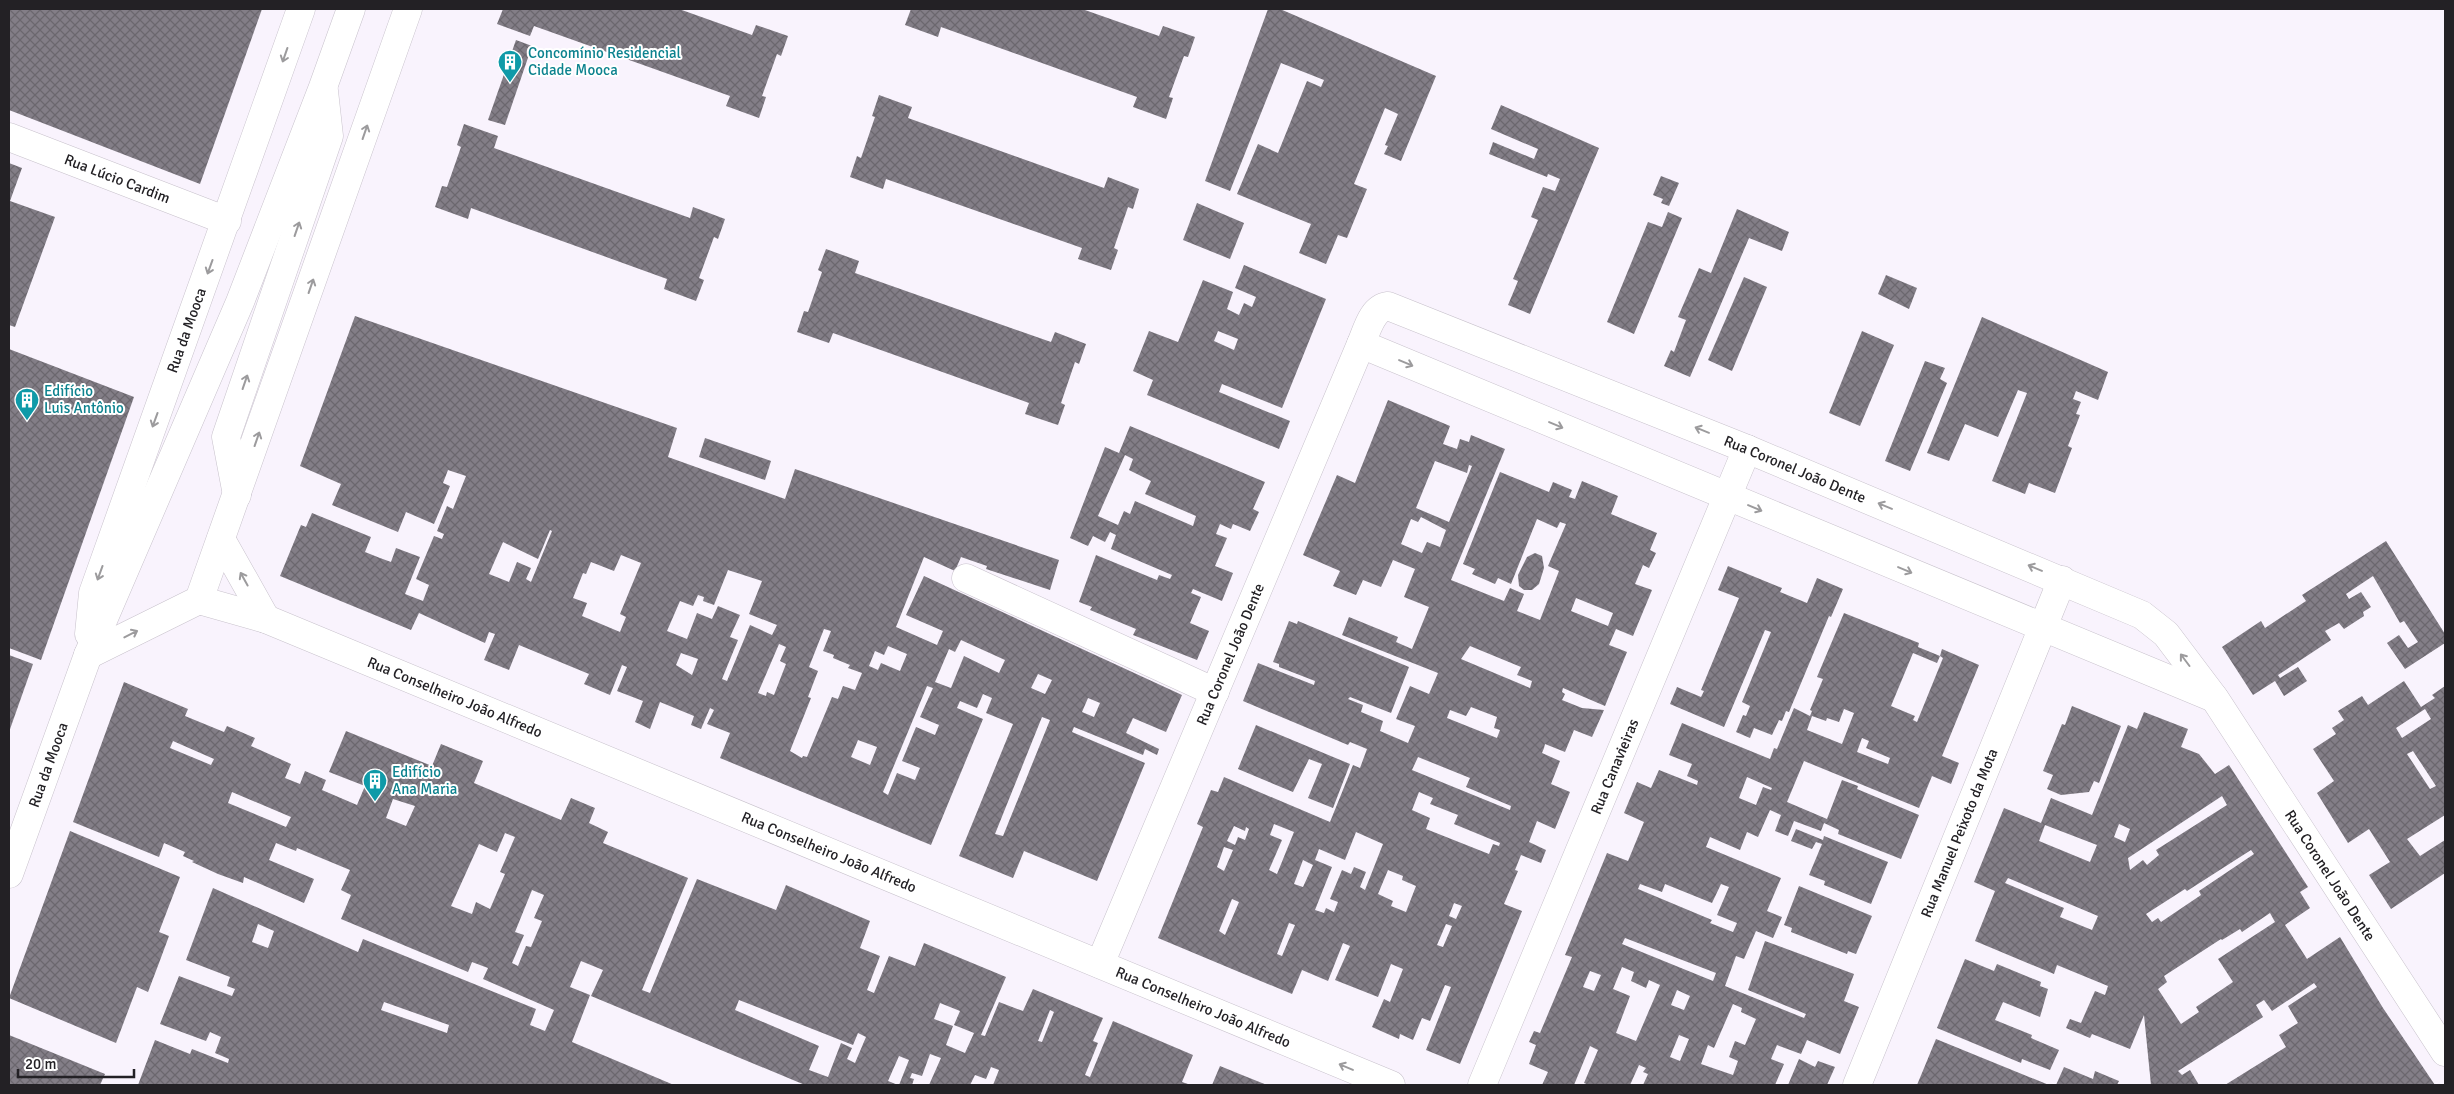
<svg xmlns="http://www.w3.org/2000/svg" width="2454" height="1094" font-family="Signika,sans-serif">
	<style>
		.building { fill: url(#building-cross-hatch); fill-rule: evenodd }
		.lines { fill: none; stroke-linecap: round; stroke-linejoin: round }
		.street-casing { stroke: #c8c2cc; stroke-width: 29 }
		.secondary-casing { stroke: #c8c2cc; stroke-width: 29 }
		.street { stroke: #fff; stroke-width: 28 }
		.secondary { stroke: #fff; stroke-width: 28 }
		.oneway { stroke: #9c9b9d }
		.labels { text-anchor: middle; stroke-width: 4; stroke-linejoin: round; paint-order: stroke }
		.culture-label { font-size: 15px; fill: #0d838f; stroke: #fff; text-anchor: start }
		.street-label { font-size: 15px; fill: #232125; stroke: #fff }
	</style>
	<defs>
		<pattern id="building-cross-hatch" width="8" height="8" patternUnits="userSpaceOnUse" patternTransform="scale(1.25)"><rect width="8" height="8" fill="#837e87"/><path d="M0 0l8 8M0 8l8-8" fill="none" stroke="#6b676e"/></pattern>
	</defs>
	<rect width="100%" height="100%" fill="#f9f3fd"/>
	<g class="building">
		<path d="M9 9H262L200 184 9 110Z"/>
		<path d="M503 9H679L752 35 756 25 788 36 781 56 777 54 762 96 766 97 759 118 726 106 730 96 534 26 530 36 497 24Z"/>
		<path d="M911 9H1082L1159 36 1163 26 1195 37 1188 57 1184 56 1169 97 1173 98 1166 119 1133 107 1137 97 941 27 938 37 905 25Z"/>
		<path d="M1268 9H1280L1436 76 1401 161 1384 154 1388 146 1385 145 1398 114 1385 108 1354 184 1367 189 1347 238 1338 235 1326 264 1299 253 1311 224 1237 194 1258 144 1278 153 1307 81 1321 87 1324 80 1281 63 1230 191 1205 181Z"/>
		<path d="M516 40 532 46 505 125 488 120Z"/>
		<path d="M879 95 912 107 908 118 1104 188 1108 177 1139 189 1133 209 1128 207 1114 248 1118 250 1111 270 1078 259 1082 248 886 179 883 189 850 177 857 156 861 158 875 117 872 116Z"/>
		<path d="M1501 105 1599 148 1530 314 1508 305 1518 281 1513 279 1538 220 1531 217 1543 187 1555 191 1560 179 1548 174 1547 177 1489 154 1493 142 1534 159 1538 149 1491 129Z"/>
		<path d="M464 124 498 136 494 148 690 218 693 207 725 219 718 239 714 237 699 278 704 280 696 301 664 289 667 279 471 208 468 219 435 207 442 186 447 187 461 147 457 145Z"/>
		<path d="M9 163 22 168 10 201 55 217 15 327 9 325Z"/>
		<path d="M1661 176 1679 183 1669 206 1661 203 1663 199 1653 195Z"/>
		<path d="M1197 203 1244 223 1230 259 1183 240Z"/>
		<path d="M1737 209 1789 232 1782 251 1749 238 1690 377 1664 366 1671 350 1674 352 1686 320 1678 317 1699 268 1711 273Z"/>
		<path d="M1668 212 1682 218 1634 334 1607 322 1648 222 1662 227Z"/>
		<path d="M826 249 859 261 855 273 1051 342 1055 332 1086 344 1079 364 1075 362 1061 403 1065 405 1058 425 1025 414 1029 403 833 333 829 343 797 332 804 311 808 312 822 272 818 270Z"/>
		<path d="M1244 265 1326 299 1282 408 1222 384 1219 392 1290 421 1279 449 1147 395 1153 380 1133 371 1149 331 1178 342 1203 280 1233 292 1227 309 1239 315 1244 303 1252 307 1256 297 1235 288ZM1218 331 1238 339 1234 350 1214 341Z"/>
		<path d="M1886 275 1917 288 1909 309 1878 294Z"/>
		<path d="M1744 277 1767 287 1732 371 1708 360Z"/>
		<path d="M355 316 677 428 668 457 785 499 795 469 1059 560 1050 590 986 569 987 566 961 557 955 571 924 557 896 627 937 645 943 631 906 615 924 576 1182 695 1166 732 1133 718 1126 733 1159 749 1157 755 1145 749 1143 755 1074 727 1072 732 1145 763 1097 881 1024 851 1013 878 959 856 1013 724 986 713 992 698 983 694 977 708 960 701 957 708 983 719 931 845 720 758 730 733 707 724 714 710 710 708 701 729 691 725 694 716 660 702 650 729 635 722 643 701 617 691 627 667 622 665 610 695 584 684 589 674 519 645 509 670 484 660 495 634 489 632 485 643 419 613 411 630 280 576 301 525 306 527 312 513 371 537 365 552 380 558 391 562 396 548 420 557 405 594 423 601 429 585 416 579 434 536 442 539 444 534 437 531 447 506 453 509 466 476 448 470 443 483 450 486 434 524 406 512 398 532 332 505 341 484 300 466ZM550 530 552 531 531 582 526 579 531 568 517 562 509 582 489 574 503 542 538 559ZM621 555 641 563 620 614 626 617 620 632 582 616 587 603 573 598 583 573 586 574 591 562 614 571ZM728 570 762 581 749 614 777 625 772 635 750 625 727 681 722 679 738 640 730 637 740 615 718 606 712 619 697 613 687 639 667 631 680 601 693 606 698 595 704 597 703 601 714 605ZM824 629 831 631 823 651 834 655 833 658 850 665 848 668 862 673 855 690 843 686 838 699 832 697 807 757 803 756 802 758 790 751 811 698 808 697 818 671 809 667ZM961 640 1005 660 999 673 964 656 951 688 935 682 949 649 955 652ZM779 644 786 647 780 661 786 664 774 695 767 692 766 696 758 693ZM888 646 907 654 900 671 881 663 878 670 869 666 875 651 884 655ZM681 653 698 659 692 675 676 665ZM1038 674 1052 680 1045 694 1031 688ZM927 686 933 688 920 717 939 725 935 735 916 727 902 761 920 768 915 780 897 773 888 795 883 792ZM1088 698 1100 703 1094 717 1082 712ZM1042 717 1050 720 1003 836 995 834ZM858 740 877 747 870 765 851 757Z"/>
		<path d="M1982 317 2108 372 2098 400 2076 391 2073 399 2081 402 2076 414 2080 415 2068 446 2072 448 2055 493 2029 483 2025 494 1992 481 2027 393 2018 390 1998 437 1965 424 1949 461 1927 453Z"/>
		<path d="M1862 331 1894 345 1860 426 1829 413Z"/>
		<path d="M9 349 134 397 41 660 9 648Z"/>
		<path d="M1925 361 1945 368 1940 379 1947 383 1910 471 1885 461Z"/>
		<path d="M1388 400 1450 426 1443 444 1457 449 1460 439 1469 442 1471 435 1505 449 1451 580 1504 601 1510 588 1524 594 1517 611 1540 620 1559 571 1548 566 1566 524 1560 522 1557 528 1537 519 1511 584 1498 578 1495 584 1472 574 1475 569 1463 564 1500 472 1549 492 1553 482 1572 490 1569 497 1575 499 1582 481 1618 496 1611 514 1657 533 1650 550 1656 553 1649 568 1643 565 1635 584 1652 590 1633 636 1616 629 1609 645 1627 652 1605 706 1563 688 1562 692 1565 694 1562 700 1582 708 1604 710 1592 737 1574 730 1565 752 1545 744 1544 748 1542 753 1560 761 1551 784 1570 792 1555 829 1537 821 1529 842 1546 850 1541 863 1521 855 1515 870 1518 871 1504 904 1522 911 1460 1064 1426 1050 1451 987 1445 985 1430 1021 1422 1018 1413 1040 1400 1034 1399 1039 1372 1027 1384 999 1390 1002 1403 969 1391 964 1378 997 1335 980 1350 946 1343 943 1328 981 1302 970 1292 994 1158 938 1203 827 1197 824 1211 790 1218 792 1224 777 1330 822 1353 765 1360 768 1367 749 1350 742 1348 745 1243 701 1258 663 1314 685 1315 681 1279 667V664L1273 662 1289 621 1297 624 1298 621 1409 667 1391 713 1350 697 1348 699 1363 705 1361 712 1383 721 1380 731 1408 743 1415 726 1396 719 1410 686 1429 694 1438 673 1342 635 1349 617 1398 637 1396 642 1412 649 1429 607 1404 597 1415 569 1393 560 1381 587 1363 580 1356 595 1333 586 1340 571 1303 555 1337 475 1355 483ZM1435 461 1467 473 1469 465 1472 466 1449 522 1416 508ZM1421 517 1446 530 1440 547 1427 542 1422 553 1401 544 1411 519 1418 522ZM1576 598 1613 613 1608 626 1571 611ZM1470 646 1521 667 1517 675 1532 681 1530 688 1461 659ZM1471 707 1497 717 1494 728 1500 730 1497 738 1447 718 1450 710 1466 716ZM1418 757 1470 778 1466 787 1511 806 1510 810 1412 770ZM1419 792 1433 798 1430 804 1458 815 1454 824 1500 843 1499 846 1493 844 1489 854 1426 829 1430 818 1412 810ZM1274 824 1294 832 1277 874 1269 870 1282 840 1270 835ZM1234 826 1245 831 1246 827 1249 829 1245 840 1238 837 1235 845 1227 841ZM1356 832 1383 844 1365 890 1360 887 1366 872 1354 867 1351 874 1342 870 1330 899 1338 902 1334 912 1326 908 1324 913 1315 910 1332 867 1315 860 1319 849 1345 860ZM1224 847 1233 850 1224 871 1217 867ZM1303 860 1313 865 1303 887 1294 884ZM1388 870 1403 876 1402 880 1416 886 1406 912 1391 906 1393 901 1378 894ZM1232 899 1239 902 1225 935 1219 931ZM1454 903 1462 906 1456 919 1449 916ZM1289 923 1295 925 1282 956 1277 954ZM1446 924 1452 926 1443 947 1437 945Z"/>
		<path d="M1130 426 1265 482 1253 509 1259 512 1250 531 1233 524 1231 529 1220 524 1216 534 1227 538 1215 566 1233 573 1222 601 1193 589 1191 593 1201 597 1190 623 1209 631 1197 660 1133 635 1136 629 1090 610 1092 607 1079 602 1096 555 1157 580 1159 575 1170 579 1172 575 1111 549 1116 535 1110 532 1105 542 1093 536 1088 546 1070 538 1105 447 1119 453ZM1125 455 1133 459 1129 470 1151 481 1145 494 1196 516 1193 526 1135 501 1130 514 1124 511 1118 525 1098 516Z"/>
		<path d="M705 438 771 461 765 480 699 457Z"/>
		<path d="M2386 541 2445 634V643L2405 669 2387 643 2399 635 2408 648 2418 642 2404 621 2400 623 2373 576 2346 594 2349 599 2361 592 2371 607 2363 612 2364 616 2344 629 2339 623 2325 631 2331 640 2278 675 2280 678 2298 667 2307 681 2284 696 2275 681 2253 695 2222 647 2261 621 2265 628 2306 601 2302 595Z"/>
		<path d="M1535 553 1542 556 1544 568 1539 584 1532 590H1524L1519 586 1518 575 1527 557Z"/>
		<path d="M1728 566 1782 588 1780 592 1807 603 1817 578 1843 589 1831 617 1829 616 1789 712 1786 711 1782 721 1779 720 1772 735 1754 728 1750 738 1736 732 1743 715 1746 716 1750 706 1742 702 1771 632 1765 630 1724 727 1670 704 1677 687 1701 697 1704 691 1701 690 1739 598 1718 590Z"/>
		<path d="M1844 613 1919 643 1918 647 1940 656 1937 663 1913 653 1891 706 1915 716 1913 720 1917 722 1943 658 1940 656 1942 649 1979 665 1942 756 1959 763 1951 784 1932 776 1919 808 1804 761 1787 802 1827 819 1842 780 1858 786 1857 789 1919 815 1901 859 1838 834 1839 830 1824 823 1821 831 1794 821 1788 836 1775 831 1781 815 1770 810 1758 837 1747 832 1740 850 1710 837 1706 847 1781 878 1767 911 1782 917 1773 938 1756 931 1744 959 1736 956 1725 986 1804 1018 1806 1014 1748 990 1765 941 1854 974 1844 1001 1859 1007 1840 1054 1807 1040 1801 1054 1777 1045 1771 1059 1784 1064 1775 1085H1643L1648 1074 1643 1072 1646 1068 1639 1065 1630 1085H1589L1584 1083 1598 1050 1590 1046 1574 1085H1542L1548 1072 1529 1064 1536 1045 1529 1042 1534 1031 1540 1033 1572 957 1565 955 1607 853 1628 861 1644 822 1624 813 1637 782 1651 788 1659 770 1697 785 1698 781 1687 776 1692 764 1669 755 1682 723 1770 759 1774 748 1777 749 1794 708 1810 716 1812 711 1810 710 1823 679 1817 677ZM1844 709 1854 713 1842 744 1807 730 1812 716 1826 721 1827 718 1839 722ZM1862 738 1869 741 1866 748 1890 758 1888 764 1857 752ZM1747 777 1772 788 1771 790 1763 787 1756 805 1739 798ZM1640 884 1662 892 1665 884 1712 903 1721 884 1729 887 1717 915 1737 923 1733 932 1710 923 1712 920 1638 889ZM1625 938 1716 973 1713 981 1622 944ZM1622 967 1634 972 1631 981 1646 988 1649 980 1660 985 1636 1041 1616 1033 1630 996 1613 989ZM1590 971 1601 975 1594 991 1583 987ZM1677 990 1690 996 1684 1010 1671 1005ZM1733 1004 1742 1008 1741 1012 1756 1019 1745 1045 1735 1041 1729 1057 1738 1061 1733 1075 1701 1064 1708 1045 1714 1048ZM1679 1035 1689 1039 1680 1061 1670 1057Z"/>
		<path d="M9 655 33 664 9 732Z"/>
		<path d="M2404 681 2421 707 2435 698 2432 695 2445 686V815L2407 839 2420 856 2445 840V873L2391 909 2369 875 2390 862 2369 829 2348 843 2317 793 2334 781 2313 749 2336 734 2332 728 2344 720 2338 711 2362 696 2368 705ZM2425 709 2431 719 2402 738 2396 728ZM2413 751 2436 786 2430 789 2407 754Z"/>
		<path d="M124 682 188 709 185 716 224 732 227 726 255 738 251 746 291 764 285 778 300 784 305 771 326 780 322 790 357 805 365 786 329 772 346 731 432 766 441 744 483 761 474 783 561 820 571 798 595 808 589 823 608 832 603 843 688 878 642 990 650 993 697 879 776 910 786 885 870 921 860 948 880 956 867 990 874 993 889 956 915 966 924 943 1006 977 981 1035 985 1036 999 1002 1023 1011 1033 989 1103 1018 1093 1041 1098 1043 1085 1075 1090 1077 1113 1021 1193 1055 1182 1082 1191 1085H993L999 1070 991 1067 986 1079 975 1075 970 1085H929L941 1058 930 1054 922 1076 912 1073 910 1078 914 1079 912 1085H899L909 1060 899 1056 888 1081 898 1085H805L591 996 603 970 581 961 570 987 590 995 572 1042 674 1085H138L155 1040 190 1054 192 1049 228 1063 229 1059 215 1053 221 1037 210 1032 206 1041 160 1024 179 976 232 996 235 989 227 986 230 977 186 960 213 888 358 952 363 939 536 1009 530 1025 545 1031 554 1010 483 979 488 968 472 962 468 972 341 919 351 895 341 890 350 870 297 848 296 851 276 843 269 860 314 879 304 903 244 877 243 883 218 874 192 862 194 861 183 856 185 852 164 843 159 857 73 822ZM173 741 214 759 211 765 170 748ZM232 792 291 817 286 827 228 803ZM393 799 415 806 406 826 386 818ZM505 833 515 837 500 872 505 874 490 909 476 902 472 914 451 906 479 844 497 852ZM532 890 544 895 534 918 542 921 531 947 526 946 518 966 512 963 524 935 515 932ZM258 924 274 931 268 948 252 942ZM739 1000 853 1045 858 1033 866 1037 855 1063 847 1059 852 1048 841 1043 828 1077 809 1070 819 1046 735 1010ZM384 1002 449 1025 447 1033 381 1010ZM940 1003 960 1011 954 1025 974 1033 965 1053 946 1045 953 1026 934 1019ZM1050 1010 1054 1012 1042 1042 1038 1041Z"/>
		<path d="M2072 706 2121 726 2099 783 2094 781 2089 792 2061 795 2047 789 2053 775 2043 771 2062 724 2065 725Z"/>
		<path d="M2144 712 2188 729 2181 747 2199 754 2215 774 2229 765 2308 887 2300 892 2310 908 2285 925 2307 959 2340 937 2383 1008 2435 1085H2225L2286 1047 2279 1035 2298 1023 2288 1006 2317 987 2314 983 2272 1011 2264 1000 2256 1005 2263 1017 2178 1071 2182 1075 2190 1070 2199 1085H2151L2144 1015 2130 1049 2092 1034 2090 1038 2066 1028 2070 1019 2081 1023 2095 991 2105 995 2108 986 2057 965 2054 974 1975 941 1995 891 1974 882 2004 808 2041 823 2051 798 2092 815 2128 725 2137 729ZM2222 796 2227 805 2156 850 2159 855 2147 865 2143 860 2130 870 2128 858ZM2119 824 2130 829 2125 842 2114 837ZM2045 825 2097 845 2090 862 2039 841ZM2251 850 2254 854 2199 891 2201 895 2161 922 2158 918 2152 922 2146 914 2185 889 2187 891ZM2008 878 2098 916 2092 930 2060 917 2064 908 2005 883ZM2270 913 2275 922 2218 959 2233 982 2196 1007 2199 1012 2181 1024 2158 989 2167 982 2164 976 2221 939 2222 940 2240 929 2242 932Z"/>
		<path d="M1256 725 1350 764 1333 808 1308 798 1322 764 1309 759 1293 792 1238 769Z"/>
		<path d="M1796 829 1823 840 1824 836 1888 862 1871 904 1824 885 1825 881 1809 875 1822 844 1816 842 1812 849 1791 841Z"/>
		<path d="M70 831 180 877 159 932 169 936 159 963 148 992 137 987 116 1043 9 998Z"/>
		<path d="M1799 886 1872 916 1856 954 1848 951 1847 954 1791 932 1792 928 1784 925Z"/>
		<path d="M1965 959 1994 971 1997 964 2041 982 2040 986 2048 989 2040 1017 2003 1002 1995 1020 2032 1035 2031 1038 2059 1050 2050 1070 2022 1059 2021 1063 1937 1028Z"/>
		<path d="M9 1035 105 1074 100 1085H9Z"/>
		<path d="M1936 1039 2049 1085H1917Z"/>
		<path d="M1799 1059 1815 1067 1818 1061 1835 1067 1827 1085H1788Z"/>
		<path d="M1220 1066 1247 1077 1267 1085H1212Z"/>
		<path d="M2064 1067 2093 1079 2095 1071 2119 1081 2117 1085H2056Z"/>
	</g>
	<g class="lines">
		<defs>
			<g id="street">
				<path id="s1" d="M9 137 227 221"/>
				<path d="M1361 344 2214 698"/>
				<path d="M221 539 266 619"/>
				<path d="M966 578 1215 692"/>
				<path id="s2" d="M199 600 266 619 1391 1085"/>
				<path id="s3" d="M1100 964 1361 344C1367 330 1372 308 1388 306L1747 449 2142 615 2166 634 2215 699 2445 1052"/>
				<path id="s4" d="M1482 1085 1747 449"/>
				<path id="s5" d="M1857 1085 2062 580"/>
			</g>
			<g id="secondary">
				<path d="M237 495 226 437 329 136 324 91"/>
				<path id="s6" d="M89 634 93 593 301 9"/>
				<path d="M88 655 199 600 408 9"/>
				<path id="s7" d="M9 874 88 655 240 302 323 87 351 9"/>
			</g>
		</defs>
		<use href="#street" class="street-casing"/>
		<use href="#secondary" class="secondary-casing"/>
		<use href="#street" class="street"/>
		<use href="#secondary" class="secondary"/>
	</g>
	<defs><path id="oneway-shaft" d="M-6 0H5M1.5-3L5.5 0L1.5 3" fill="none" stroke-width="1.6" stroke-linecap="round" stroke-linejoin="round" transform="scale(1.25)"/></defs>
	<g class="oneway">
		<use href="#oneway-shaft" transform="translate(285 55) rotate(109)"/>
		<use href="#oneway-shaft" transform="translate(365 132) rotate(-71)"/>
		<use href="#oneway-shaft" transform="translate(297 229) rotate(-71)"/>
		<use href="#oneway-shaft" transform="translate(210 267) rotate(110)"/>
		<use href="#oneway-shaft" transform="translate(311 286) rotate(-71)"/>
		<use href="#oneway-shaft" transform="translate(1406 363) rotate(23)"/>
		<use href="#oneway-shaft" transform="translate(245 382) rotate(-71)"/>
		<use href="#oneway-shaft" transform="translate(155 420) rotate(110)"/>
		<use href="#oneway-shaft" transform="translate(1556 425) rotate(23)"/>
		<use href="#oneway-shaft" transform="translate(1702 430) rotate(-158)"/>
		<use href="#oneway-shaft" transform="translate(257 439) rotate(-71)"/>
		<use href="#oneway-shaft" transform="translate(1885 506) rotate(-157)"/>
		<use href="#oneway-shaft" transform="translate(1755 508) rotate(23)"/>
		<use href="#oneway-shaft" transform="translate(2035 568) rotate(-157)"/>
		<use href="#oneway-shaft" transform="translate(1905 570) rotate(23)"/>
		<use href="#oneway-shaft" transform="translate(100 573) rotate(110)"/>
		<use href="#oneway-shaft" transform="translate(244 579) rotate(-119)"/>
		<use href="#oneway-shaft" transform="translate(131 634) rotate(-27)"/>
		<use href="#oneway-shaft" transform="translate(2185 660) rotate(-127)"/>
		<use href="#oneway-shaft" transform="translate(1346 1067) rotate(-157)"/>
	</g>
	<defs>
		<symbol id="building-pin" viewBox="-11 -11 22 30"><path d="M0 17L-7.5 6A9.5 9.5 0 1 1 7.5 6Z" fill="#0f9aa8" stroke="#fff"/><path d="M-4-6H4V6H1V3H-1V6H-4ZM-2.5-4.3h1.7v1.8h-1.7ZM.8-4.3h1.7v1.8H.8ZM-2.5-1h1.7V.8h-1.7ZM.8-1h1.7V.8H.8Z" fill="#fff"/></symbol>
	</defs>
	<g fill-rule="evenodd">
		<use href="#building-pin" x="496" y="48" width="28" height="38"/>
		<use href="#building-pin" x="13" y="386" width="28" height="38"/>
		<use href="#building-pin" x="361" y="767" width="28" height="38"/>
	</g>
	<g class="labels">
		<g class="culture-label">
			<text x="528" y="58">Concomínio Residencial<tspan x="528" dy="17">Cidade Mooca</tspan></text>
			<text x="44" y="396">Edifício<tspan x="44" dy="17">Luis Antônio</tspan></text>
			<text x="392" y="777">Edifício<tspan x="392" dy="17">Ana Maria</tspan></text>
		</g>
		<g class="street-label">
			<text dy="5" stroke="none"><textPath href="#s1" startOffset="116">Rua Lúcio Cardim</textPath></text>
			<text dy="5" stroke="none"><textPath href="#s6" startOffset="320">Rua da Mooca</textPath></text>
			<text dy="5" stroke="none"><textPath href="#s3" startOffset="1160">Rua Coronel João Dente</textPath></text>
			<text dy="5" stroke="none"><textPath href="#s3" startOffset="336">Rua Coronel João Dente</textPath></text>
			<text dy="5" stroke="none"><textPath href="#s2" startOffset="274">Rua Conselheiro João Alfredo</textPath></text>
			<text dy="5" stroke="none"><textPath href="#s7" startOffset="116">Rua da Mooca</textPath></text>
			<text dy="5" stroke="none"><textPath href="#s4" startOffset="345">Rua Canavieiras</textPath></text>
			<text dy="5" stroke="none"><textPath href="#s5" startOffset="272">Rua Manuel Peixoto da Mota</textPath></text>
			<text dy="5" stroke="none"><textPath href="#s2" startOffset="679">Rua Conselheiro João Alfredo</textPath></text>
			<text dy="5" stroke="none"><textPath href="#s3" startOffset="1859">Rua Coronel João Dente</textPath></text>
			<text dy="5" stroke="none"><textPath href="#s2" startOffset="1084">Rua Conselheiro João Alfredo</textPath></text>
		</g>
	</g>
	<rect width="2454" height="1094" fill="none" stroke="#232125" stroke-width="20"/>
	<path d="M18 1069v8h116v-8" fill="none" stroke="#232125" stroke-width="2.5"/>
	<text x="25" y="1069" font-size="15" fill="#232125" stroke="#ffffff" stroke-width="4" paint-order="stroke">20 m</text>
</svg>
